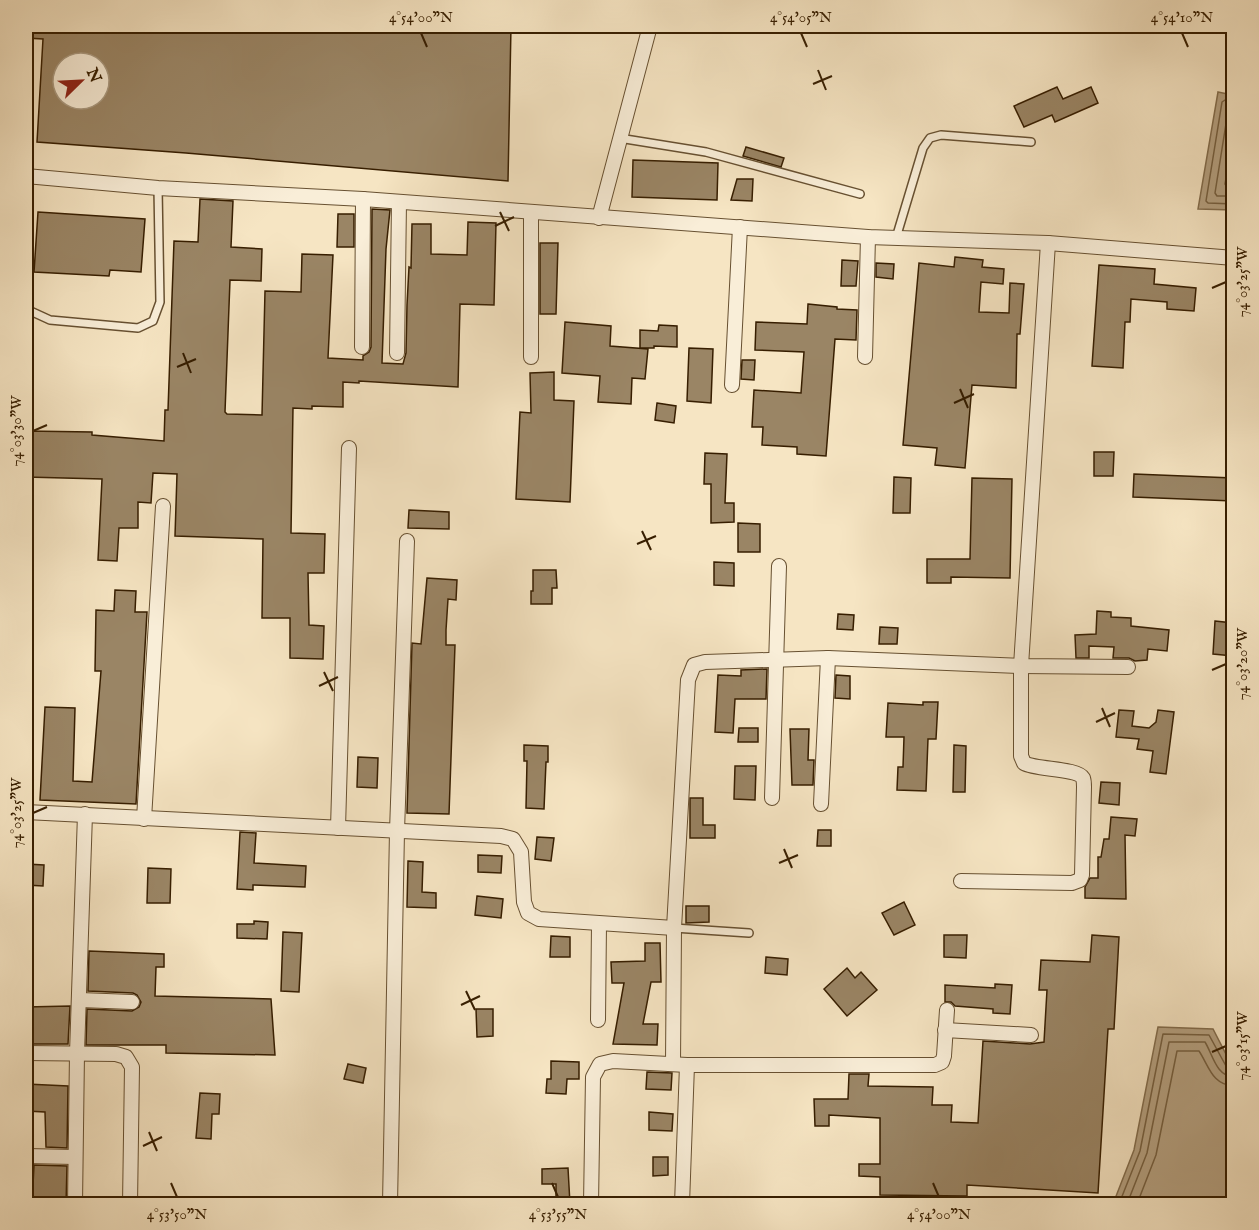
<svg xmlns="http://www.w3.org/2000/svg" width="1259" height="1230" font-family="'IM FELL English',serif">
	<style>
		.water { fill: #b5a181; stroke: #836d4d; stroke-width: 1.5 }
		.lines { fill: none; stroke-linecap: round; stroke-linejoin: round }
		.shore { stroke: #766040; stroke-width: 1.5 }
		.building { fill: #9a8565; stroke: #371e00; stroke-width: 1.5; fill-rule: evenodd }
		.lane-casing { stroke: #675031; stroke-width: 10 }
		.street-casing { stroke: #675031; stroke-width: 16 }
		.lane { stroke: #f9eed8; stroke-width: 7 }
		.street { stroke: #f9eed8; stroke-width: 14 }
		.ticks { fill: none; stroke: #371e00; stroke-width: 2 }
		.neatline { fill: none; stroke: #371e00; stroke-width: 2 }
		.ticks-label { font-size: 15px; text-anchor: middle; fill: #371e00 }
	</style>
	<rect width="100%" height="100%" fill="#f6e5c3"/>
	<filter id="stains"><feTurbulence type="fractalNoise" baseFrequency=".00333" numOctaves="4"/><feColorMatrix values="0 0 0 0 .2 0 0 0 0 .09 0 0 0 0 .02 0 0 0 .5 -.17"/></filter>
	<radialGradient id="worn" r=".72"><stop offset=".6" stop-color="#630" stop-opacity="0"/><stop offset="1" stop-color="#630" stop-opacity=".3"/></radialGradient>
	<g class="water">
		<path d="M1218 92 1233 95V210L1198 209Z"/>
		<path d="M1158 1027 1213 1029 1233 1068V1204H1113L1134 1150Z"/>
	</g>
	<g class="lines">
		<g class="shore">
			<path d="M1234 101 1225 100 1222 102 1206 201 1208 203 1234 204"/>
			<path d="M1234 108 1228 111 1215 193 1217 196H1234"/>
			<path d="M1234 134 1225 184 1227 187H1234"/>
			<path d="M1119 1204 1140 1151 1163 1034 1209 1035 1226 1066 1234 1069"/>
			<path d="M1127 1204 1147 1153 1169 1042H1205C1213 1055 1216 1076 1234 1077"/>
			<path d="M1137 1204 1156 1155 1177 1051H1199C1209 1066 1212 1085 1234 1086"/>
		</g>
	</g>
	<g class="building">
		<path d="M26 26H511L508 181 186 153 37 142 43 39 26 38ZM63 63H99V99H63Z"/>
		<path d="M1057 87 1063 99 1091 87 1098 103 1055 122 1052 115 1024 127 1014 106Z"/>
		<path d="M746 147 784 158 781 167 743 156Z"/>
		<path d="M633 160 718 163 717 200 632 197Z"/>
		<path d="M737 179H753L752 201 731 200Z"/>
		<path d="M200 199 233 201 231 247 262 249 261 281 230 280 225 412 227 414 262 415 265 291 301 292 302 254 333 255 328 358 363 360V356L369 352 371 347 372 209 390 210 386 249 382 363 403 364 406 353 407 305 409 267 411 268 412 224H431V254L467 255 468 222 496 223 494 305 460 304 458 387 359 381V383L343 382V407L312 406V409L293 408 291 533 325 534 324 573H308L309 625 324 626 323 659 290 658V618H262L263 539 175 536 177 474 153 473 151 503 138 502V528H119L117 561 98 560 102 479 26 477V431L92 432V435L164 441 165 410H168L174 241 198 242Z"/>
		<path d="M38 212 145 219 141 272 110 270 109 276 34 272Z"/>
		<path d="M338 214H354V247H337Z"/>
		<path d="M540 243H558L556 314H540Z"/>
		<path d="M955 257 983 260 982 267 1004 269 1003 284 981 282 979 312 1009 313 1010 283 1024 284 1020 334H1017L1016 388 972 385 965 468 935 465 937 448 903 445 919 263 954 267Z"/>
		<path d="M842 260 858 261 856 286H841Z"/>
		<path d="M876 263 894 264 893 279 876 277Z"/>
		<path d="M1099 265 1155 269 1154 284 1196 288 1194 311 1167 309V302L1131 299 1130 322H1125L1123 368 1092 366Z"/>
		<path d="M808 304 837 307V309L857 310 856 340 835 339 826 456 797 454V447L762 445 763 427H752L754 390 801 393 804 352 755 350 756 322 807 324Z"/>
		<path d="M565 322 611 326 610 346 648 349 645 379 632 378 631 404 598 402 600 376 562 373Z"/>
		<path d="M659 325 677 326V347L654 346V348H640V330L658 331Z"/>
		<path d="M689 348 713 349 711 403 687 401Z"/>
		<path d="M742 360H755L754 380 741 379Z"/>
		<path d="M554 372V400L574 401 570 502 516 499 520 412 531 413 530 373Z"/>
		<path d="M657 403 676 406 674 423 655 420Z"/>
		<path d="M1094 452H1114L1113 476H1094Z"/>
		<path d="M705 453 727 454 725 503H734V522L711 523V484H704Z"/>
		<path d="M1134 474 1233 478V501L1133 497Z"/>
		<path d="M894 477 911 478 910 513H893Z"/>
		<path d="M972 478 1012 479 1010 578 951 577V583H927V559H970Z"/>
		<path d="M409 510 449 512V529L408 528Z"/>
		<path d="M738 523 760 524V552H738Z"/>
		<path d="M714 562 734 563V586L714 585Z"/>
		<path d="M533 570H556L557 588H552V604H531V591H533Z"/>
		<path d="M427 578 457 580 456 600 448 599 446 630V645H455L449 814 407 813 412 643 421 644Z"/>
		<path d="M115 590 136 591 135 612H147L136 804 40 800 45 707 75 708 73 781 92 782 101 671H95L96 610 114 611Z"/>
		<path d="M1097 611 1111 612V617L1131 618V626L1169 630 1167 651 1148 649 1147 660 1135 661 1129 658H1113L1114 647 1089 646V658H1076L1075 635 1096 634Z"/>
		<path d="M838 614 854 615 853 630 837 629Z"/>
		<path d="M1215 621 1233 623V656L1213 654Z"/>
		<path d="M880 627 898 628 897 644H879Z"/>
		<path d="M767 669 766 699H735L733 733 715 732 718 675 741 676V670Z"/>
		<path d="M836 675 850 676V699L835 698Z"/>
		<path d="M923 702H938L936 739H928L926 791 897 790 898 767H903L904 737H886L888 703 923 705Z"/>
		<path d="M1119 710 1134 711 1132 726 1149 728 1156 722 1158 710 1174 712 1166 774 1150 772 1153 751 1137 749 1139 739 1116 737Z"/>
		<path d="M739 728H758V742H738Z"/>
		<path d="M790 729H809L808 760H814L813 785H792Z"/>
		<path d="M524 745 548 746V762H546L544 809 526 808 527 761H524Z"/>
		<path d="M954 745 966 746 965 792H953Z"/>
		<path d="M358 757 378 758 377 788 357 787Z"/>
		<path d="M735 766H756L755 800 734 799Z"/>
		<path d="M1101 782 1120 783 1119 805 1099 803Z"/>
		<path d="M690 798H703V825H715V838H690Z"/>
		<path d="M1111 817 1137 819 1135 836 1125 835 1126 899 1085 898V887L1090 878H1098V857H1101L1104 839H1109Z"/>
		<path d="M818 830H831V846H817Z"/>
		<path d="M240 832 256 833 254 863 306 866 305 887 253 885V890L237 889Z"/>
		<path d="M537 837 554 838 551 861 535 859Z"/>
		<path d="M478 855 502 856 501 873 478 872Z"/>
		<path d="M408 861 423 862 422 892 436 893V908L407 907Z"/>
		<path d="M26 864 44 865 43 886 26 885Z"/>
		<path d="M148 868 171 869 170 903H147Z"/>
		<path d="M477 896 503 899 501 918 475 915Z"/>
		<path d="M904 902 915 925 894 935 882 913Z"/>
		<path d="M686 906H709V922L686 923Z"/>
		<path d="M254 921 268 922 267 939 237 938V924H254Z"/>
		<path d="M283 932 302 933 299 992 281 991Z"/>
		<path d="M944 935H967L966 958 944 957Z"/>
		<path d="M1092 935 1119 937 1114 1029H1108L1098 1193 967 1185V1196L880 1195V1177L859 1176V1164H880V1118L829 1115V1126H815L814 1099H848L849 1074H869L868 1086 933 1087 932 1105H952L951 1122 978 1123 983 1041 1030 1044 1044 1042 1047 990H1039L1041 960 1090 962Z"/>
		<path d="M551 936 570 937V957H550Z"/>
		<path d="M645 943H660L661 982H651L643 1024H658L657 1045 613 1044 624 983H612L611 962 645 961Z"/>
		<path d="M89 951 164 954V967H156L155 996 271 999 275 1055 166 1053V1045H86L87 1009 132 1011 139 1007 141 1002 137 995 133 993 88 991Z"/>
		<path d="M766 957 788 959 787 975 765 973Z"/>
		<path d="M847 968 855 978 861 972 877 990 847 1016 824 989Z"/>
		<path d="M995 984 1012 985 1010 1014 993 1013V1009L955 1006 951 1002H945V985L995 988Z"/>
		<path d="M70 1006 68 1044H26V1007Z"/>
		<path d="M476 1009H493V1036L477 1037Z"/>
		<path d="M551 1061 579 1062V1079H567L566 1094 546 1093 547 1079H551Z"/>
		<path d="M348 1064 366 1068 363 1083 344 1079Z"/>
		<path d="M647 1072 672 1073 671 1090 646 1089Z"/>
		<path d="M26 1084 68 1086 67 1148 46 1147 45 1112 26 1111Z"/>
		<path d="M200 1093 220 1094 219 1114H212L211 1139 196 1138Z"/>
		<path d="M649 1112 673 1114 672 1131 649 1130Z"/>
		<path d="M653 1157H668V1175L653 1176Z"/>
		<path d="M34 1165 67 1166 66 1204H26V1185H33Z"/>
		<path d="M568 1168 570 1204H556V1184H542V1169Z"/>
	</g>
	<g class="lines">
		<defs>
			<g id="lane">
				<path d="M619 138 706 152 860 194"/>
				<path d="M896 238 923 148 930 138 941 135 1031 142"/>
				<path d="M26 309 50 320 138 328 153 321 160 302 158 188"/>
				<path d="M674 928 749 933"/>
			</g>
			<g id="street">
				<path d="M26 176 158 188 363 199 868 237 1048 243 1234 258"/>
				<path d="M599 218 650 26"/>
				<path d="M362 347 363 199"/>
				<path d="M397 353 399 202"/>
				<path d="M531 357V213"/>
				<path d="M865 357 868 237"/>
				<path d="M732 385 740 227"/>
				<path d="M772 798 779 566"/>
				<path d="M821 804 828 658"/>
				<path d="M26 812 501 836 513 839 521 852 524 902 528 913 539 919 674 928"/>
				<path d="M144 819 163 506"/>
				<path d="M338 828 349 448"/>
				<path d="M961 881 1072 883 1080 880 1082 875 1084 787C1084 784 1084 781 1083 778 1077 768 1036 770 1024 763L1021 756V666L1048 243"/>
				<path d="M80 1000 132 1002"/>
				<path d="M598 1020 599 924"/>
				<path d="M945 1030 1031 1035"/>
				<path d="M26 1053 116 1054 126 1057 132 1067 130 1204"/>
				<path d="M673 1064 674 928 688 680 694 665 705 662 828 658 1021 666 1128 667"/>
				<path d="M26 1156 75 1157"/>
				<path d="M75 1204 77 1053 85 814"/>
				<path d="M390 1204 397 831 407 541"/>
				<path d="M591 1204 593 1077 600 1064 613 1061 687 1065H935L942 1062 944 1056 947 1010"/>
				<path d="M682 1204 687 1065"/>
			</g>
		</defs>
		<use href="#lane" class="lane-casing"/>
		<use href="#street" class="street-casing"/>
		<use href="#lane" class="lane"/>
		<use href="#street" class="street"/>
	</g>
	<path class="ticks" d="M421 33 427 47M801 33 807 47M1182 33 1188 47M818 70 826 90M813 84 832 76M500 212 509 231M495 226 514 217M1212 288 1226 282M183 353 191 373M177 367 196 359M960 389 968 408M954 403 974 394M33 431 47 425M642 531 651 550M637 544 656 536M1212 670 1226 664M324 672 333 691M319 686 338 677M1102 708 1110 727M1096 722 1115 713M33 813 47 807M784 849 792 868M779 863 798 855M466 991 475 1010M461 1005 480 996M1212 1052 1226 1046M149 1132 157 1151M143 1146 162 1137M171 1183 177 1197M552 1183 558 1197M933 1183 939 1197"/>
	<rect width="1259" height="1230" fill="none" stroke="#f6e5c3" stroke-width="66"/>
	<g transform="translate(81 81) rotate(66)"><circle r="28" fill="#f9eed8" stroke="#ab9b82" stroke-width="1.5"/>
	<path d="M0-4.5L10 22L0 15L-10 22Z" fill="#8f2418"/>
	<text y="-9" font-size="16" font-weight="bold" text-anchor="middle" fill="#371e00">N</text>
	</g>
	<rect x="33" y="33" width="1193" height="1164" class="neatline"/>
	<g class="ticks-label">
		<text x="421" y="22">4°54'00"N</text>
		<text x="801" y="22">4°54'05"N</text>
		<text x="1182" y="22">4°54'10"N</text>
		<text transform="translate(1242 282) rotate(-90)" y="5">74°03'25"W</text>
		<text transform="translate(16 431) rotate(-90)" y="5">74°03'30"W</text>
		<text transform="translate(1242 664) rotate(-90)" y="5">74°03'20"W</text>
		<text transform="translate(16 813) rotate(-90)" y="5">74°03'25"W</text>
		<text transform="translate(1242 1046) rotate(-90)" y="5">74°03'15"W</text>
		<text x="177" y="1219">4°53'50"N</text>
		<text x="558" y="1219">4°53'55"N</text>
		<text x="939" y="1219">4°54'00"N</text>
	</g>
	<rect width="100%" height="100%" filter="url(#stains)"/>
	<rect width="100%" height="100%" fill="url(#worn)"/>
</svg>
